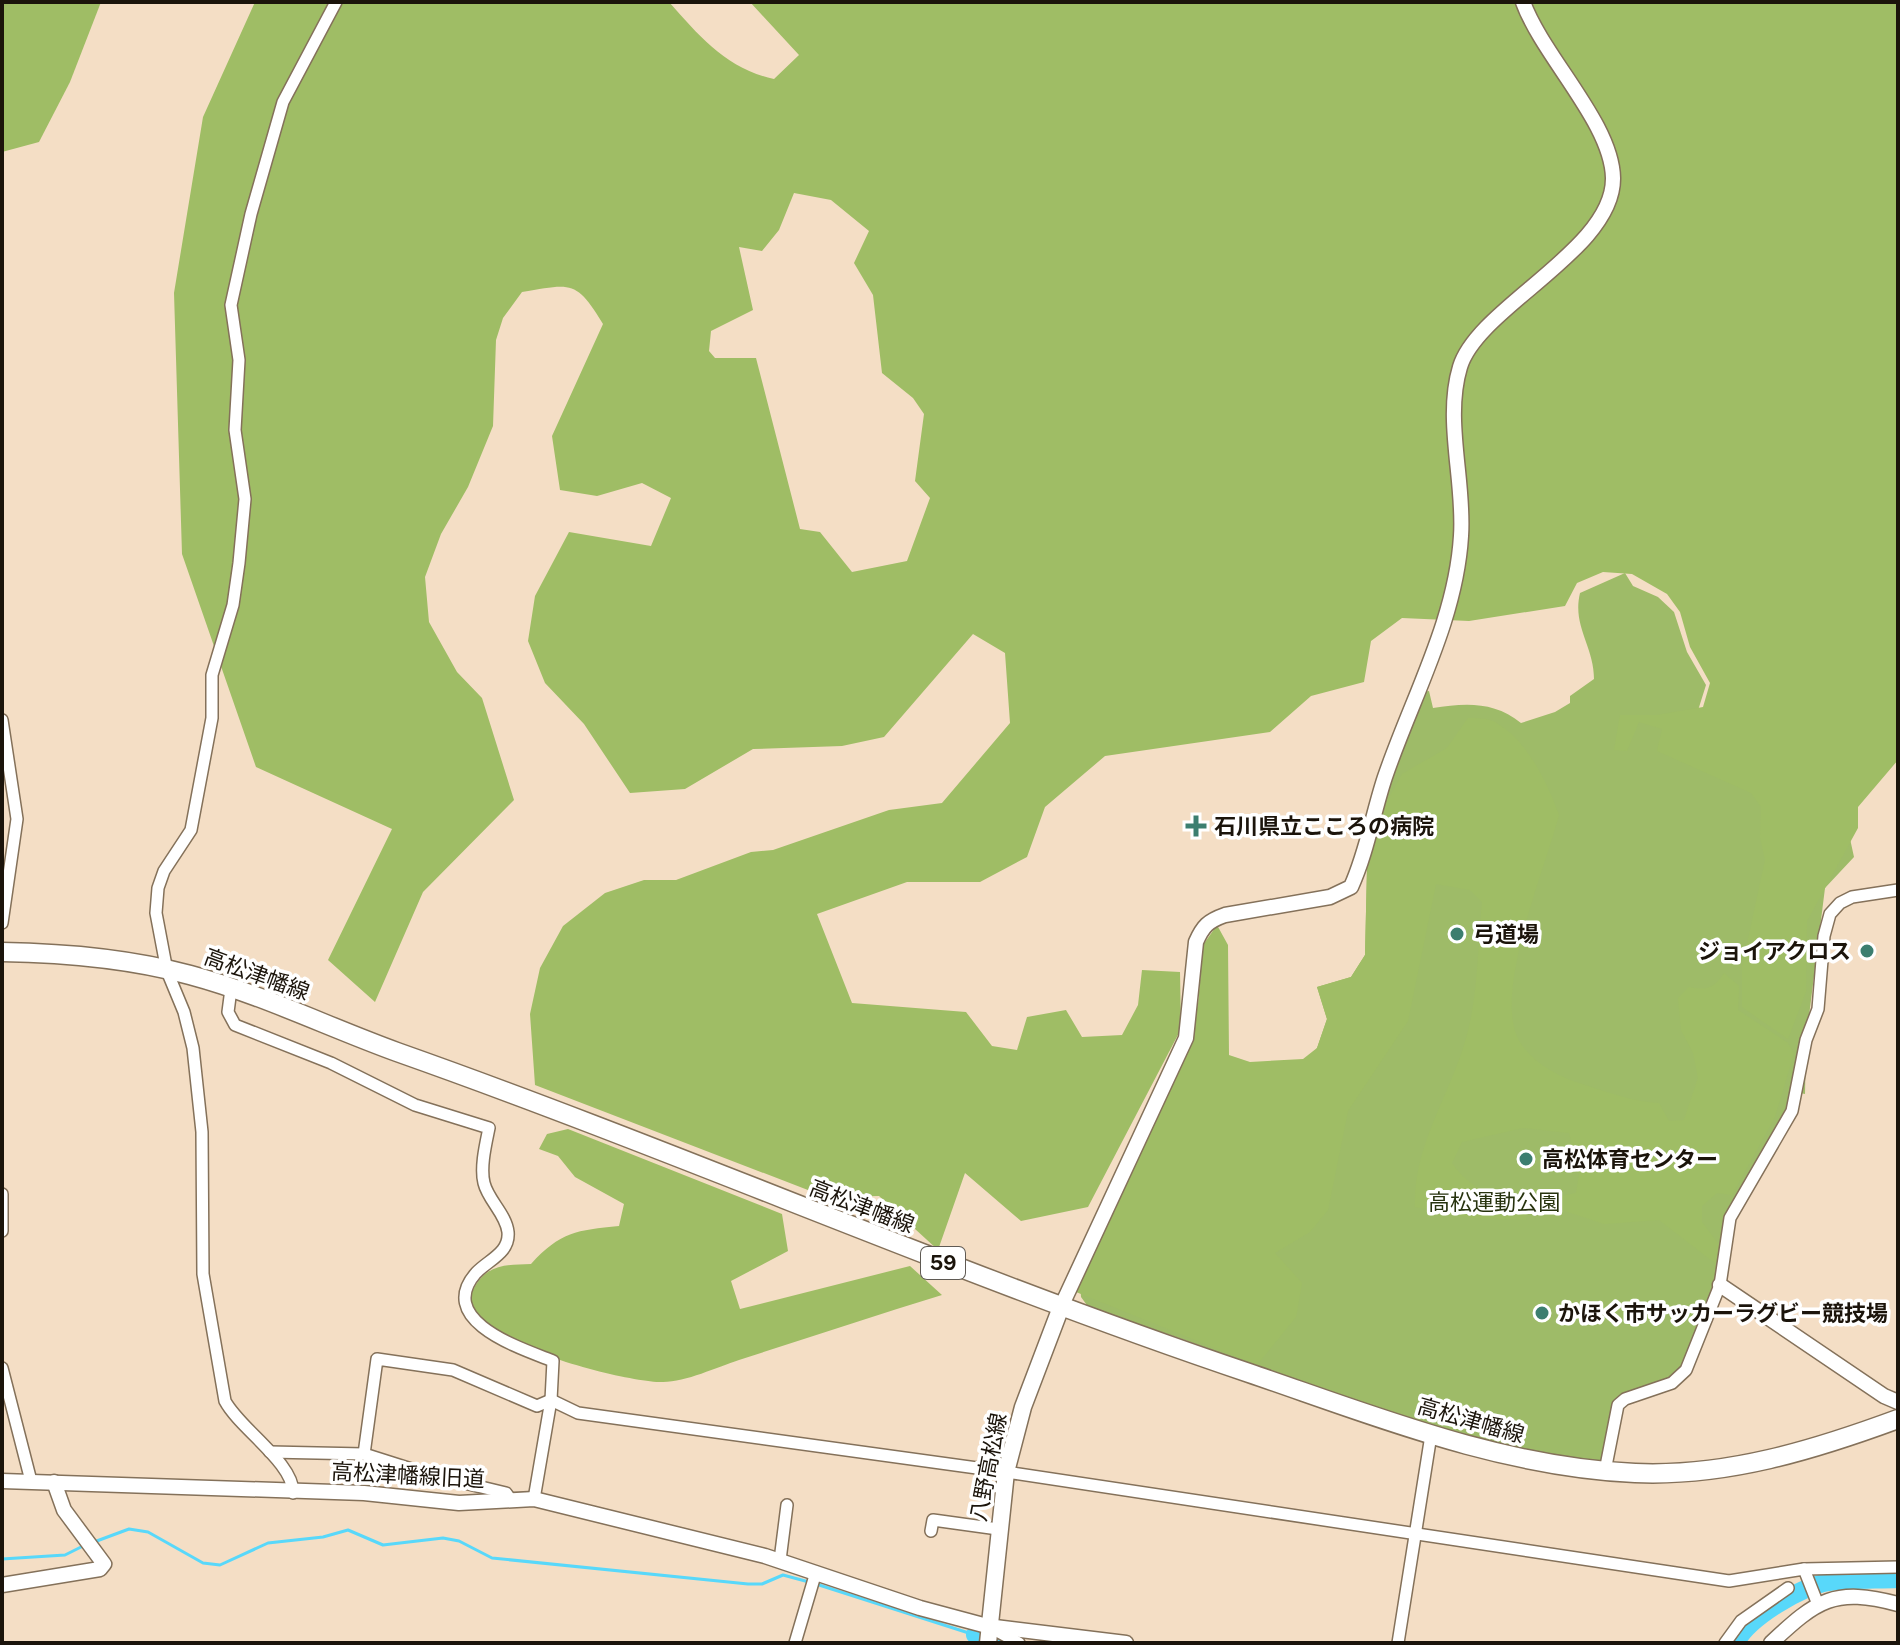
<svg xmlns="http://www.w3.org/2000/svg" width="1900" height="1645" font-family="'Public Sans','Noto Sans JP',sans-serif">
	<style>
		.green { fill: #9ebb68 }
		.forest { fill: #9fbd65; fill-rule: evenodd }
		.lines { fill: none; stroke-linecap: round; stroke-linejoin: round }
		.stream { stroke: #58d8fa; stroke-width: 3 }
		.river { stroke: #58d8fa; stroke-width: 18 }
		.minor-casing { stroke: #84715a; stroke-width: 14 }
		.tertiary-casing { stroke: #84715a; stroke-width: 17 }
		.secondary-casing { stroke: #84715a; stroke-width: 19 }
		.primary-casing { stroke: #84715a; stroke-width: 21 }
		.minor { stroke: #fff; stroke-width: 11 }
		.tertiary { stroke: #fff; stroke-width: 14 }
		.secondary { stroke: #fff; stroke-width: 16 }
		.primary { stroke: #fff; stroke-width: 18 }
		.poi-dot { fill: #3c7e6f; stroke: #fff; stroke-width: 3 }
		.labels { text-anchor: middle; stroke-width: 7; stroke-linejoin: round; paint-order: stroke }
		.shield { fill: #fff; stroke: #5f5a54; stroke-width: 2 }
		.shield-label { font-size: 20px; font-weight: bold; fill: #1b140b }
		.poi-label { font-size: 22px; font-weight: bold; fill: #1b140b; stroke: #fff; text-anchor: start }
		.street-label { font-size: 22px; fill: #1b140b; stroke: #fff }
		.park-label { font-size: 22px; fill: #27330e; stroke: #fff }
	</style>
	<rect width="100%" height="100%" fill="#f4dec5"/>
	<path class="green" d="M1625 573 1633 586 1658 597 1674 612 1687 652 1706 685 1695 720 1849 834 1854 857 1825 888 1806 1040 1805 1094 1790 1091 1785 1115 1726 1216 1719 1276 1678 1376 1620 1398 1611 1408 1604 1464C1425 1440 1260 1361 1089 1308L1081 1297 1080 1282 1290 1087 1317 1048 1327 1019 1317 987 1351 977 1365 955 1367 868 1397 759 1422 692 1429 691 1433 708C1465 703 1494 701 1521 723L1555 712 1570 703V696L1594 679C1594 646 1572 626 1580 593Z"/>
	<g class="forest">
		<path d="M2 2H101L70 82 39 142 2 152Z"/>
		<path d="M255 2H669C700 37 727 69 774 79L799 55 750 2H1898V760L1858 807V828L1807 921 1806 992 1788 1039 1742 1007V967L1765 860 1760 837 1761 807 1751 793 1657 751 1662 729 1639 722 1627 751 1614 750 1620 715H1657L1703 707 1710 683 1690 647 1680 612 1667 594 1632 574 1603 572 1577 583 1565 606 1469 621 1402 618 1371 641 1364 682 1311 696 1270 732 1105 756 1045 807 1027 857 980 882H907L817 914 852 1003 966 1012 992 1046 1017 1050 1027 1017 1066 1010 1082 1037 1122 1035 1138 1005 1142 970 1180 972 1181 1029 1088 1207 1021 1221 965 1173 938 1250 879 1196 826 1197 535 1085 530 1014 540 968 563 926 605 893 644 880H676L751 852 773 850 889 810 942 803 1010 723 1005 653 973 634 884 737 842 746 753 749 685 789 630 793 584 724 545 683 528 641 535 596 569 532 651 546 671 498 642 483 597 496 560 490 552 436 603 324C576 279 571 284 522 292L503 318 496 340 493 426 468 487 441 534 425 577 429 622 457 672 482 698 514 800 423 892 375 1002 328 960 392 829 256 767 182 554 174 293 203 117ZM794 193 831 200 869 231 854 263 873 295 882 373 913 398 924 414 915 481 930 498 907 561 852 572 820 532 800 529 756 358H715L709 351 711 331 753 310 739 247 762 251 779 230Z"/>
		<path d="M1468 718C1476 718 1486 718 1493 721 1526 738 1547 782 1559 815 1545 868 1497 984 1516 1034 1527 1061 1557 1076 1582 1084 1607 1092 1634 1102 1659 1103L1669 1121 1684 1120 1698 1078 1693 1053 1681 1030 1678 998 1689 987C1706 991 1715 988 1724 973L1739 986 1738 1010 1788 1043 1794 1053 1775 1117 1732 1195 1717 1193 1702 1206V1222L1720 1246 1716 1264 1659 1220 1604 1224 1535 1201 1576 1193 1579 1175 1569 1133 1523 1128 1462 1142 1452 1163C1469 1189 1500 1200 1527 1213L1526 1220 1473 1218 1415 1207C1413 1143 1453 1092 1468 1031 1478 991 1478 944 1482 902L1470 890 1436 884 1408 1021 1348 1111 1328 1210 1310 1232 1275 1253 1302 1283 1296 1317 1257 1365 1076 1292 1179 1067 1198 1004 1203 945 1217 925 1228 945 1229 1055 1250 1062 1303 1059 1317 1048 1327 1019 1317 987 1351 977 1365 955 1367 868 1386 803 1402 774 1447 748Z"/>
		<path d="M568 1129 782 1214 788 1251 731 1281 740 1309 910 1266 942 1295C874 1316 807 1338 739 1360 717 1367 686 1382 663 1382 628 1383 445 1339 474 1288 487 1264 506 1265 531 1264 560 1232 577 1230 619 1226L624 1204 575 1177 558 1156 539 1149 547 1134Z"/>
	</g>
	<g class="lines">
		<g class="stream">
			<path d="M94 1542 129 1529 148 1532 203 1563 220 1565 268 1543 323 1537 348 1530 383 1545 443 1538 459 1541 492 1558 748 1584H762L783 1575 809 1582"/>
			<path d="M2 1559 65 1555 83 1546"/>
			<path d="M816 1584 975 1635"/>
		</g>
		<g class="river">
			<path d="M975 1635 1003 1643"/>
			<path d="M1736 1643C1747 1619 1803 1585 1829 1582 1851 1579 1875 1580 1898 1579"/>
		</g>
		<defs>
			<g id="minor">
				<path d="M2 720 17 819 2 923"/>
				<path d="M231 989 228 1012 235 1025 331 1063 415 1105 489 1128C486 1143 480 1167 484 1183 488 1200 506 1214 508 1232 510 1253 488 1260 476 1273 434 1321 523 1349 553 1361L551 1400 534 1499"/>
				<path d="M2 1194V1231"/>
				<path d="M2 1368 31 1481"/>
				<path d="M270 1452 364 1454 427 1474 506 1493 511 1500"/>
				<path d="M364 1454 377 1359 453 1370 537 1406 551 1400 578 1413 1006 1472 1729 1581 1804 1569 1817 1602"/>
				<path d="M1605 1471 1618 1405 1625 1399 1672 1383 1686 1370 1720 1285 1730 1218 1792 1111 1806 1040 1818 1009 1824 936 1830 914 1840 903 1852 897 1898 890"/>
				<path d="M293 1493C294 1463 240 1429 225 1401L203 1274 202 1132 193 1048 184 1012 167 971 156 913 158 888 164 871 191 830 212 718V675L233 605 239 563 245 499 235 430 239 360 231 305 251 214 283 102 336 2"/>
				<path d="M931 1531 933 1520 998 1529"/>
				<path d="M780 1560 787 1505"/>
				<path d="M1804 1569 1898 1567"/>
				<path d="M995 1630 1019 1643"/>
				<path d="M795 1643 816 1572"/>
				<path d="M1398 1643 1431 1435"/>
				<path d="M1725 1643 1741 1621 1788 1588"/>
			</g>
			<g id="tertiary">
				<path d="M1720 1285 1884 1396 1898 1402"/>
				<path d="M1061 1307 1186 1038 1196 942C1203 926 1208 921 1225 915L1330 897 1351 887C1367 852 1373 813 1385 777 1412 698 1456 620 1461 536 1465 482 1444 420 1460 367 1478 307 1614 250 1613 178 1612 123 1543 57 1523 2"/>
				<path d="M2 1481 364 1493 459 1503 534 1499 765 1556 920 1608 987 1626 1126 1643"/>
				<path d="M2 1585 100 1569 104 1564 64 1510 54 1482"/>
				<path d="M1771 1643C1817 1600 1834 1587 1898 1604"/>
			</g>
			<path id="secondary" d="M988 1643 1006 1472 1023 1407 1061 1307"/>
			<path id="primary" d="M2 952C64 953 131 959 190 975 261 994 328 1027 397 1052 683 1153 961 1276 1249 1373 1375 1416 1501 1467 1635 1473 1726 1477 1814 1450 1898 1419"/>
		</defs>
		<use href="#minor" class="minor-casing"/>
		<use href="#tertiary" class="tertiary-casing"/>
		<use href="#secondary" class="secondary-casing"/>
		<use href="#primary" class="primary-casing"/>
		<use href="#minor" class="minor"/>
		<use href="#tertiary" class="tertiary"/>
		<use href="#secondary" class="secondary"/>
		<use href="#primary" class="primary"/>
	</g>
	<g class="poi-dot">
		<path d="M1192 814h8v8h8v8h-8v8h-8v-8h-8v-8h8z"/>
		<circle cx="1457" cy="934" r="8"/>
		<circle cx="1867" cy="951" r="8"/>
		<circle cx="1526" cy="1159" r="8"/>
		<circle cx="1542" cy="1313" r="8"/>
	</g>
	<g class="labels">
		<rect class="shield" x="921" y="1247" width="44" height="32" rx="6"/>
		<g class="shield-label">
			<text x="943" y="1270">59</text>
		</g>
		<g class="poi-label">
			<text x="1214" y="834">石川県立こころの病院</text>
			<text x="1473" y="942">弓道場</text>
			<text x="1851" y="959" text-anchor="end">ジョイアクロス</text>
			<text x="1542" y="1167">高松体育センター</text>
			<text x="1558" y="1321">かほく市サッカーラグビー競技場</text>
		</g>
		<g class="street-label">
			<text transform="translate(257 974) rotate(20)" y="8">高松津幡線</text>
			<text transform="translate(862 1206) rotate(21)" y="8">高松津幡線</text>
			<text transform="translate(1471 1420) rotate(16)" y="8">高松津幡線</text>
			<text transform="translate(988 1467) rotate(-79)" y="8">八野高松線</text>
			<text transform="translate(408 1475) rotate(3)" y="8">高松津幡線旧道</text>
		</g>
		<g class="park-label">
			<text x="1494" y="1210">高松運動公園</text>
		</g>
	</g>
	<rect width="1900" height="1645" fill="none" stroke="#1b140b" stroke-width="8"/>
</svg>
